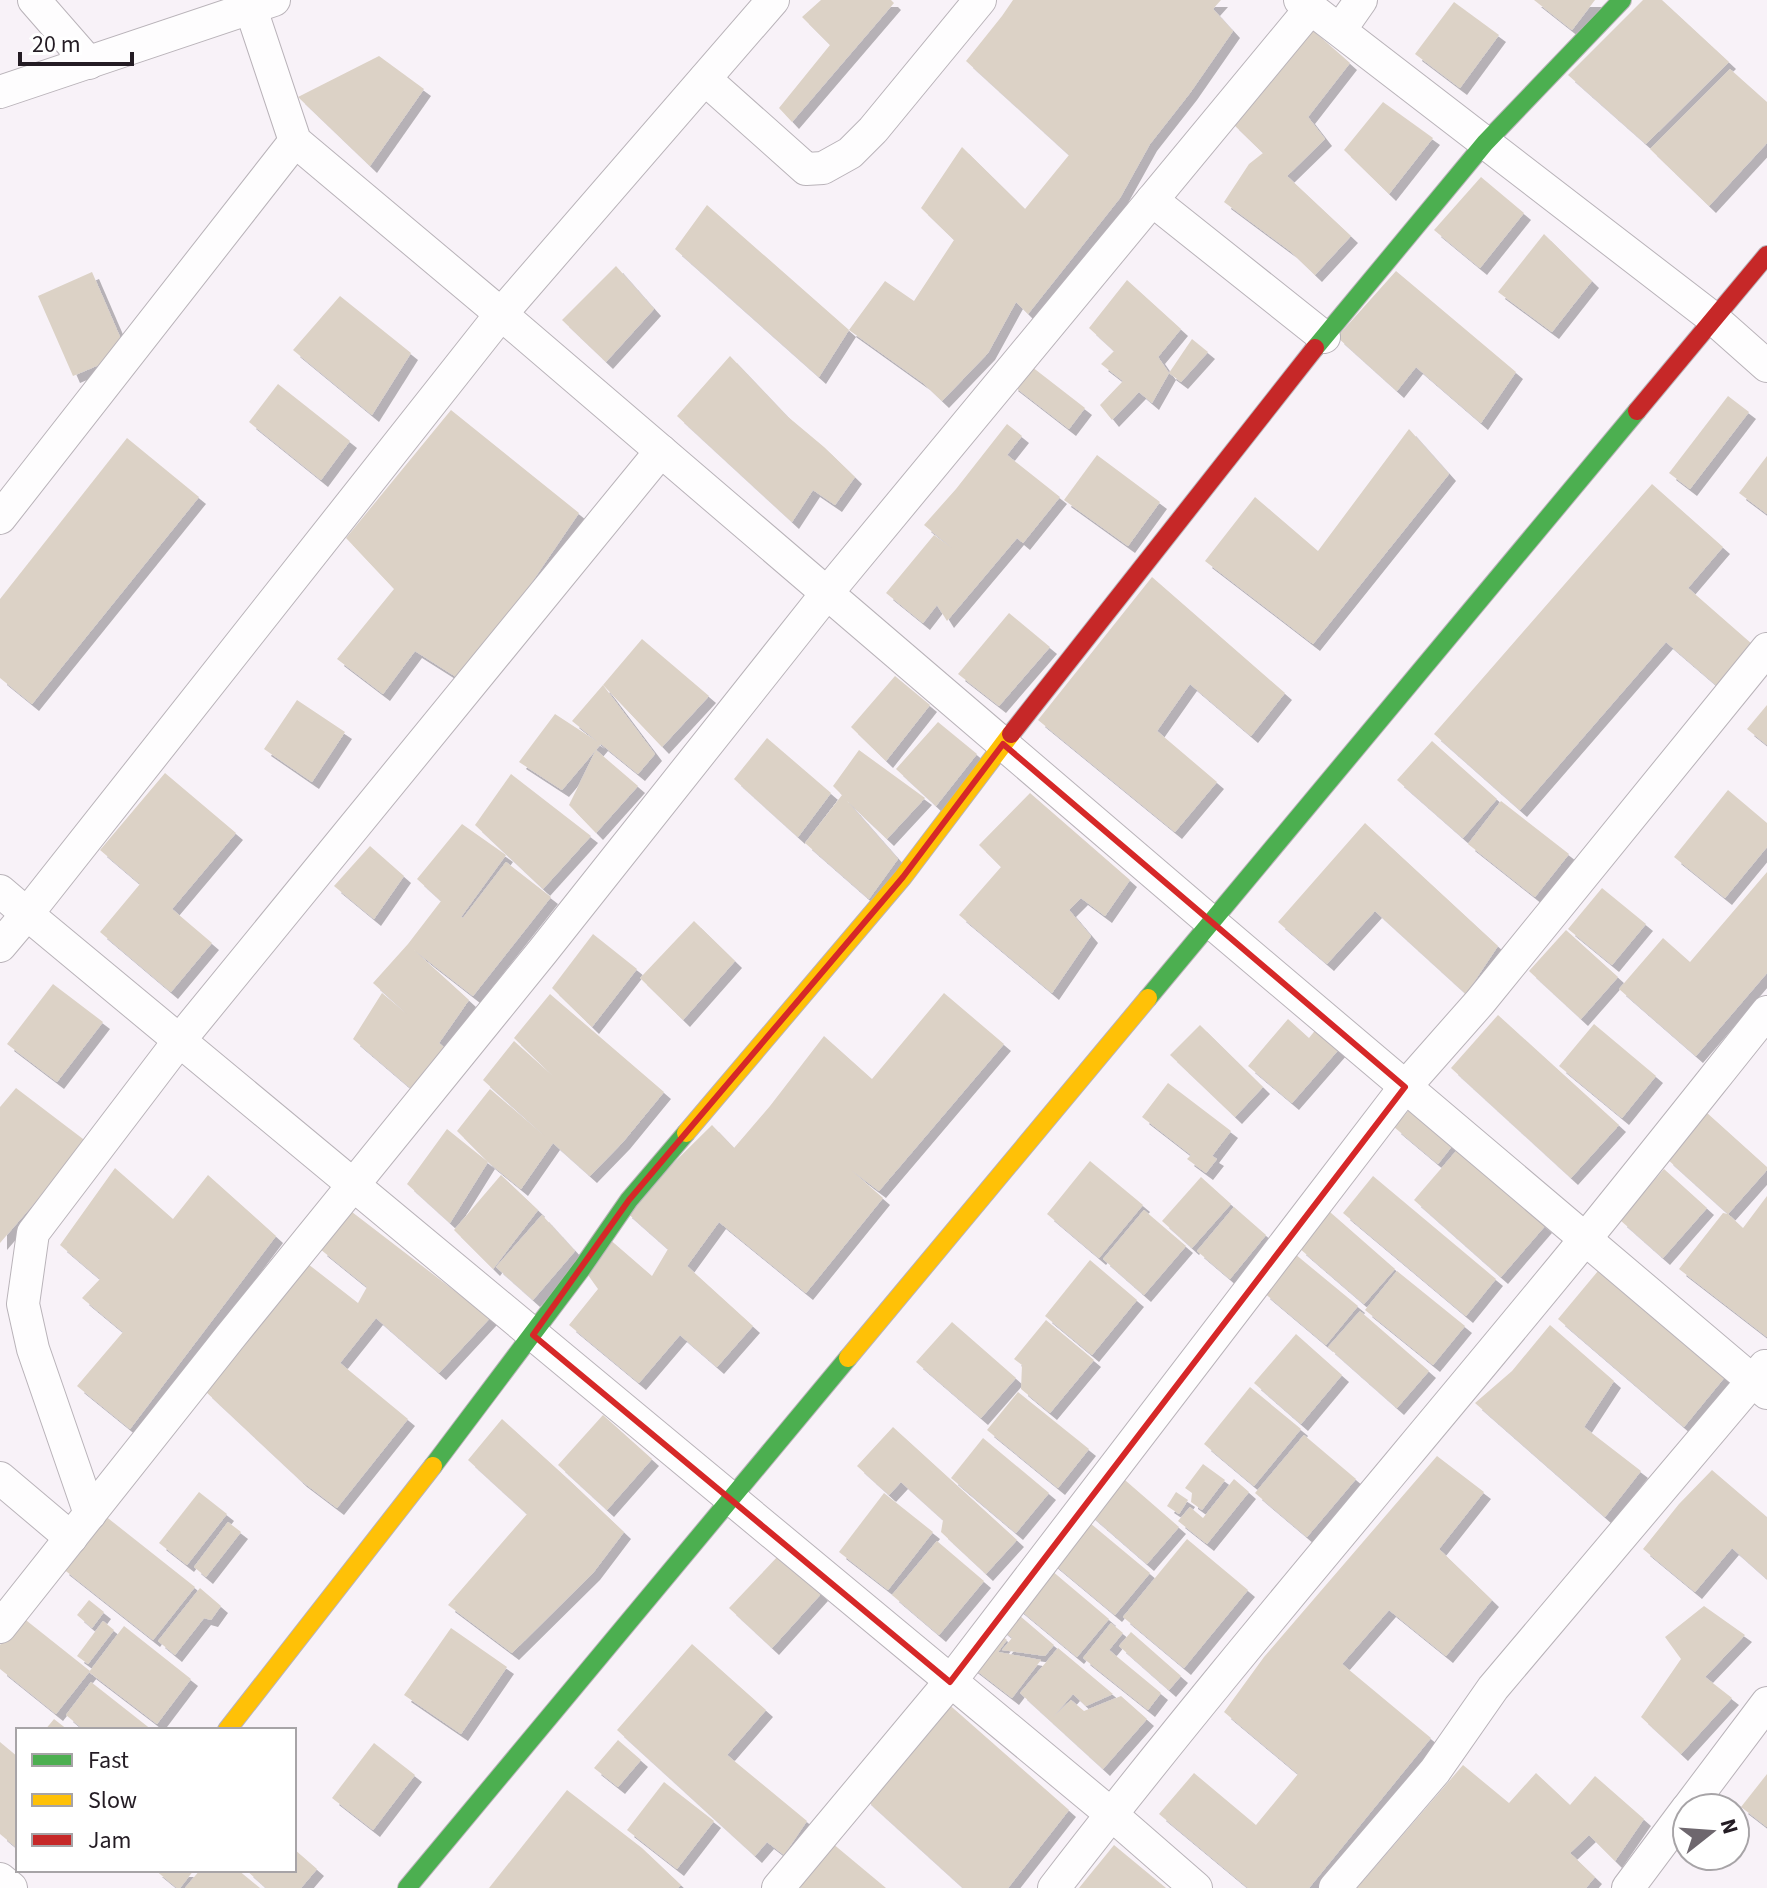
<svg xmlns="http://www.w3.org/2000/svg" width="1767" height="1888" font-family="'Source Sans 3',sans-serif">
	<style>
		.building { fill: #dcd2c6; filter: url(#shadow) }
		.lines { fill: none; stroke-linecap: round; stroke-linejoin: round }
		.street-casing { stroke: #b9b3b9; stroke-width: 34 }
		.fast-casing { stroke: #b9b3b9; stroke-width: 20 }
		.slow-casing { stroke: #b9b3b9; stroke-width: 20 }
		.jam-casing { stroke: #b9b3b9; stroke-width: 20 }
		.street { stroke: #fefdfe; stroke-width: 32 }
		.fast { stroke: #4caf50; stroke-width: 18 }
		.slow { stroke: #ffc107; stroke-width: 18 }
		.jam { stroke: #c62828; stroke-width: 18 }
		.marked { fill: none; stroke: #d62828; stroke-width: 6; stroke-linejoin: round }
	</style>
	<defs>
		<filter id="shadow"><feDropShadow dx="7" dy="7" stdDeviation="0" flood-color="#0004"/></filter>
	</defs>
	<rect width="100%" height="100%" fill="#f8f2f8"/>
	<g class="building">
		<path d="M821 0H891L894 3 792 122 779 108 830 45 802 17Z"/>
		<path d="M1013 0H1221L1213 9 1233 31 1190 93 1150 144 1120 198 1028 314 1016 302 988 353 942 401 923 383 849 330 819 377 675 249 707 205 849 330 885 281 914 301 954 240 921 208 962 147 1025 209 1069 155 966 61 1002 16Z"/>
		<path d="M1534 0H1595L1572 30Z"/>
		<path d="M1643 0H1662L1729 62 1646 144 1568 75Z"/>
		<path d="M1454 2 1499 35 1460 88 1415 54Z"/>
		<path d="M1309 27 1350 63 1308 117 1325 139 1287 176 1351 236 1315 275 1290 251 1224 202 1249 164 1263 153 1232 123Z"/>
		<path d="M379 56 424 89 370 166 298 97Z"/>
		<path d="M1730 69 1767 102V143L1709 206 1650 149Z"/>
		<path d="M1383 102 1433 138 1389 194 1344 150Z"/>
		<path d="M1481 177 1524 213 1480 268 1434 230Z"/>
		<path d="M1544 234 1592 281 1552 332 1498 292Z"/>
		<path d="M616 266 654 309 606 362 562 320Z"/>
		<path d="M1396 271 1516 372 1481 423 1416 367 1397 391 1337 337Z"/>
		<path d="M92 272 127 353 73 376 38 296Z"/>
		<path d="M1127 280 1181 329 1158 357 1169 373 1152 403 1139 392 1112 420 1100 405 1123 381 1101 364 1114 351 1089 328Z"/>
		<path d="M340 296 411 353 372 415 293 350Z"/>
		<path d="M1192 339 1208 352 1181 382 1169 373Z"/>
		<path d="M730 356 787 416 824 447 855 477 835 505 813 490 792 522 677 416Z"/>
		<path d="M1027 363 1085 408 1069 429 1011 384Z"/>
		<path d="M278 384 350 441 321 480 249 422Z"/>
		<path d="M1728 396 1749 412 1690 489 1669 473Z"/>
		<path d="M451 410 579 513 464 682 415 651 383 694 337 659 394 589 346 538Z"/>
		<path d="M1007 424 1022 436 1007 455 1060 497 1023 543 1017 538 947 621 937 605 923 623 886 593 934 535 952 548 924 525 956 489Z"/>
		<path d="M1409 429 1449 474 1313 644 1205 561 1255 497 1318 551Z"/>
		<path d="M127 438 199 497 32 704 0 678V599Z"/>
		<path d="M1097 455 1160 502 1128 546 1064 500Z"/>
		<path d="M1767 456V514L1739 493Z"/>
		<path d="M1652 484 1723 547 1688 588 1752 644 1716 685 1666 642 1520 810 1434 734Z"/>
		<path d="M1152 577 1285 693 1251 736 1190 684 1157 731 1217 782 1175 832 1038 720Z"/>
		<path d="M1009 613 1050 647 999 706 958 674Z"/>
		<path d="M642 639 709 696 662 747 603 685Z"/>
		<path d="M895 676 930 705 886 761 851 727Z"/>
		<path d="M603 685 655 754 638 774 601 744 562 790 519 762 555 714 598 742 572 721Z"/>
		<path d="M297 700 345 732 312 782 264 749Z"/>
		<path d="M1767 705V745L1747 729Z"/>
		<path d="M938 722 977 754 936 806 896 769Z"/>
		<path d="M767 738 831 793 798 837 734 779Z"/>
		<path d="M1432 741 1497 799 1463 838 1397 780Z"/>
		<path d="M596 750 638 786 596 833 569 805Z"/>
		<path d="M859 750 925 798 887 839 847 801 898 859 869 899 805 843 842 795 833 786Z"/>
		<path d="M165 773 236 833 172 909 212 943 171 992 100 932 140 884 100 850Z"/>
		<path d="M511 774 591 836 543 889 475 825Z"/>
		<path d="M1728 790 1767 823V847L1725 898 1674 857Z"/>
		<path d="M1030 793 1130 880 1105 916 1081 898 1069 910 1091 936 1052 993 959 915 1001 867 979 845Z"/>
		<path d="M1501 801 1569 854 1535 897 1468 844Z"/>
		<path d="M1365 823 1498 946 1466 994 1375 911 1327 964 1278 922Z"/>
		<path d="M462 824 506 855 461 917 463 918 506 862 551 897 473 996 414 950 469 1000 439 1043 448 1051 415 1092 353 1039 382 993 407 1014 373 983 408 944 441 901 417 879Z"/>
		<path d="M370 846 404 876 374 919 334 886Z"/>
		<path d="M1767 872V973L1696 1056 1619 989 1663 938 1690 962Z"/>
		<path d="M1602 888 1646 924 1612 965 1568 929Z"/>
		<path d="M694 921 735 961 683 1020 640 978Z"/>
		<path d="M1566 930 1618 977 1581 1019 1529 971Z"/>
		<path d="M593 934 637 969 592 1027 552 988Z"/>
		<path d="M53 984 103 1022 57 1082 7 1044Z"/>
		<path d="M944 993 1004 1044 879 1191 851 1170 883 1198 806 1293 719 1222 687 1266 753 1326 717 1367 680 1335 639 1383 569 1325 598 1289 583 1268 607 1237 652 1276 668 1249 625 1211 712 1125 734 1148 770 1106 824 1036 872 1079Z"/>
		<path d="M550 994 664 1092 623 1142 590 1176 553 1143 521 1189 488 1162 450 1223 407 1184 447 1129 488 1162 457 1131 490 1089 546 1137 483 1080 514 1041 553 1076 514 1038Z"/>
		<path d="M1498 1015 1619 1125 1571 1178 1451 1068Z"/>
		<path d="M1288 1019 1309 1038 1317 1028 1340 1048 1292 1103 1248 1066Z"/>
		<path d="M1594 1024 1656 1076 1622 1118 1559 1066Z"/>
		<path d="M1200 1025 1263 1087 1235 1117 1170 1055Z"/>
		<path d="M1168 1083 1231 1131 1212 1156 1217 1159 1206 1173 1187 1159 1191 1155 1142 1117Z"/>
		<path d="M16 1088 87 1142 0 1243V1107Z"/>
		<path d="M1411 1108 1453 1145 1438 1164 1394 1127Z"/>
		<path d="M1706 1112 1767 1167V1170L1728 1214 1743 1228 1767 1196V1337L1679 1269 1723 1213 1728 1214 1666 1158Z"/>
		<path d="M1457 1150 1545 1226 1501 1277 1414 1200Z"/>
		<path d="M1090 1161 1143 1205 1099 1258 1047 1214Z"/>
		<path d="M115 1168 173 1219 208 1175 276 1236 130 1429 77 1386 123 1332 82 1298 100 1279 60 1245Z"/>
		<path d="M1664 1169 1707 1208 1663 1258 1620 1220Z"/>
		<path d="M501 1175 538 1210 493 1269 454 1230Z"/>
		<path d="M1373 1176 1496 1279 1466 1316 1343 1213Z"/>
		<path d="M1201 1177 1231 1204 1192 1248 1162 1221Z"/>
		<path d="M1234 1207 1266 1235 1230 1279 1197 1251Z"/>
		<path d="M1144 1210 1186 1246 1144 1295 1103 1259Z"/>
		<path d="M352 1212 490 1318 439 1373 376 1318 340 1363 408 1419 337 1508 300 1480 205 1391 308 1264 358 1303 367 1287 320 1249Z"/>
		<path d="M1330 1212 1395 1269 1364 1304 1299 1248Z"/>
		<path d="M542 1215 575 1251 533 1300 496 1267Z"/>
		<path d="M1295 1254 1358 1306 1326 1345 1263 1292Z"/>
		<path d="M1090 1260 1137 1300 1092 1355 1045 1316Z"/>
		<path d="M1603 1265 1729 1372 1684 1427 1558 1319Z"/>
		<path d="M1397 1271 1465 1326 1433 1365 1365 1310Z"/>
		<path d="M1360 1311 1429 1371 1397 1408 1328 1347Z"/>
		<path d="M1046 1320 1094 1360 1050 1413 1021 1389 1022 1365 1014 1359Z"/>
		<path d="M952 1322 1016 1378 981 1418 916 1362Z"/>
		<path d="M1550 1325 1614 1381 1584 1427 1641 1471 1605 1517 1475 1403 1512 1371Z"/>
		<path d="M1296 1334 1342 1375 1301 1424 1254 1383Z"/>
		<path d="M1250 1387 1301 1429 1254 1486 1204 1444Z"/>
		<path d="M1018 1392 1089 1449 1058 1488 987 1430Z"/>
		<path d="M603 1415 652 1459 607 1510 558 1465Z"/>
		<path d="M502 1419 567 1478 624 1532 593 1573 512 1653 448 1605 527 1514 468 1460Z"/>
		<path d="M893 1427 1017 1540 986 1574 941 1532 943 1520 901 1482 889 1495 857 1466Z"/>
		<path d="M1304 1435 1356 1479 1307 1537 1255 1493Z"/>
		<path d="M983 1438 1049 1493 1016 1533 951 1478Z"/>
		<path d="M1437 1456 1484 1492 1439 1549 1492 1600 1446 1656 1389 1610 1342 1664 1431 1738 1309 1888H1248L1159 1814 1194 1773 1256 1825 1298 1774 1224 1712 1264 1657Z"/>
		<path d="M1203 1464 1225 1480 1202 1510 1191 1502 1192 1493 1185 1488Z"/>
		<path d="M1712 1470 1767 1517V1579L1732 1548 1695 1592 1643 1549 1679 1504Z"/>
		<path d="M1118 1474 1179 1527 1147 1564 1086 1511Z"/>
		<path d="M1234 1479 1249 1492 1207 1544 1178 1521 1190 1507 1203 1518Z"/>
		<path d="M199 1492 227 1514 187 1565 159 1543Z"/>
		<path d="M1176 1492 1188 1500 1179 1514 1167 1506Z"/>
		<path d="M884 1493 933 1532 888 1590 839 1552Z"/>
		<path d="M104 1515 195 1587 153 1640 62 1568Z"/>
		<path d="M1084 1518 1150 1573 1115 1615 1049 1560Z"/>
		<path d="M228 1522 241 1532 206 1577 194 1567Z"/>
		<path d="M1187 1539 1248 1590 1184 1668 1123 1617Z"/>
		<path d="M937 1541 984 1581 939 1635 892 1595Z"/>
		<path d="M779 1555 821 1594 772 1648 729 1608Z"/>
		<path d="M1045 1565 1109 1619 1077 1657 1013 1604Z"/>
		<path d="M200 1588 221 1606 211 1620 204 1618 175 1655 158 1641Z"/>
		<path d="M89 1600 104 1612 92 1628 77 1615Z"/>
		<path d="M1704 1606 1745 1635 1705 1677 1732 1698 1681 1754 1641 1717 1681 1659 1665 1637Z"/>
		<path d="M1013 1610 1054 1645 1045 1656 1002 1650 1012 1638 999 1627Z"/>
		<path d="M22 1617 90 1671 56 1714 0 1669V1645Z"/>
		<path d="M103 1621 114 1630 88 1664 77 1656Z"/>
		<path d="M1111 1623 1123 1633 1109 1650 1161 1693 1148 1710 1083 1658Z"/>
		<path d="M124 1626 191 1679 157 1724 89 1672Z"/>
		<path d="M451 1628 507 1667 461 1734 404 1695Z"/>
		<path d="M994 1629 1007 1640 998 1652 1041 1660 1012 1698 968 1664Z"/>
		<path d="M1131 1632 1181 1676 1169 1690 1119 1646Z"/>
		<path d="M692 1644 766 1710 727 1755 807 1821 784 1855 767 1842 755 1856 617 1730Z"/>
		<path d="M1058 1648 1113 1694 1086 1706 1073 1694 1053 1717 1071 1700 1084 1711 1121 1696 1147 1719 1103 1769 1020 1693Z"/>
		<path d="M91 1682 152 1730H84L66 1715Z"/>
		<path d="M945 1701 1069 1810 1008 1888H963L864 1798Z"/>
		<path d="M54 1719 68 1730H45Z"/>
		<path d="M618 1740 641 1760 618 1787 594 1768Z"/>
		<path d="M0 1742 18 1757V1849L0 1834Z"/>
		<path d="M374 1743 415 1775 373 1830 332 1798Z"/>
		<path d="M1463 1765 1509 1803 1536 1773 1570 1805 1595 1776 1644 1819 1615 1861 1589 1835 1570 1853 1595 1877 1586 1888H1357Z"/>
		<path d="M1767 1774V1827L1741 1807Z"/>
		<path d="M664 1782 714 1821 677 1869 627 1830Z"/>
		<path d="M567 1790 642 1848 681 1885 678 1888H489Z"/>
		<path d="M826 1838 886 1888H802L792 1879Z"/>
		<path d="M1114 1845 1166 1888H1079Z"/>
		<path d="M294 1849 317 1869 301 1888H266L246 1870H294Z"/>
		<path d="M155 1870H194L180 1888H177Z"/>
		<path d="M200 1870H238L260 1888H185Z"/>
	</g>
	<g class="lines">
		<defs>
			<g id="street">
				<path d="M34 0 89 63"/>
				<path d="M248 0 295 141 501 314 1211 922 1767 1393"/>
				<path d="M1300 0 1714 319 1767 366"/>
				<path d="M1340 30 1361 0"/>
				<path d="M705 79 806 169 823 168 850 153 873 130 980 0"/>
				<path d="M0 92 274 0"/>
				<path d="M1152 200 1324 337"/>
				<path d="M0 518 295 141"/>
				<path d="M0 891 27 914 501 314 773 0"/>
				<path d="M0 946 27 914 1111 1814 1196 1888"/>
				<path d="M0 1478 71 1538"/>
				<path d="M90 1514 33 1349 23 1304 33 1233 179 1041 661 451"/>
				<path d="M0 1627 230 1337 543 951 827 593 1311 8"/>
				<path d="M1688 1808 1767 1703"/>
				<path d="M0 1879 11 1888"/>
				<path d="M778 1888 950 1682 1405 1087 1480 1002 1767 649"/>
				<path d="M1054 1888C1225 1666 1409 1455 1586 1238 1647 1163 1707 1087 1767 1012"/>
				<path d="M1335 1888 1435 1771 1493 1688 1765 1366"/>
				<path d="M1628 1888 1687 1809"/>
			</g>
			<g id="fast">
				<path d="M1315 348 1485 143 1622 0"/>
				<path d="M1148 998 1637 411"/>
				<path d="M433 1466 582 1268 629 1200 686 1133"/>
				<path d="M407 1888 848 1358"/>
			</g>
			<g id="slow">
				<path d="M686 1133 903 877 1011 734"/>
				<path d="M848 1358 1148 998"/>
				<path d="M227 1730 433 1466"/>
			</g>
			<g id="jam">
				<path d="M1637 411 1767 255"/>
				<path d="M1011 734 1315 348"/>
			</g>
		</defs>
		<use href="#street" class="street-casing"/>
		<use href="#fast" class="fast-casing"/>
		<use href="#slow" class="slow-casing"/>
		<use href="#jam" class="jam-casing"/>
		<use href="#street" class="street"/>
		<use href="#fast" class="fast"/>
		<use href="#slow" class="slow"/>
		<use href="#jam" class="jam"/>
	</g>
	<path class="marked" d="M1003 744 1405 1087 950 1682 533 1335 629 1200 903 877Z"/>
	<rect x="16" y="1728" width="280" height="144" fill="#ffffff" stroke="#a7a4a7" stroke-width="2"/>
	<rect x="32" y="1754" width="40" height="12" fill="#4caf50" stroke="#a7a4a7" stroke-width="2"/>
	<text x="88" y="1768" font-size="24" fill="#241c24">Fast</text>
	<rect x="32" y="1794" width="40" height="12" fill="#ffc107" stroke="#a7a4a7" stroke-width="2"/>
	<text x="88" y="1808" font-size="24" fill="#241c24">Slow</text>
	<rect x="32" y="1834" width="40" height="12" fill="#c62828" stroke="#a7a4a7" stroke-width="2"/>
	<text x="88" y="1848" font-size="24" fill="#241c24">Jam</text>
	<g transform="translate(1711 1832) rotate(73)"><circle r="38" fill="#ffffff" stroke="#a7a4a7" stroke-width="2"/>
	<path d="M0-6L14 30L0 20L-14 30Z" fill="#6e676e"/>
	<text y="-12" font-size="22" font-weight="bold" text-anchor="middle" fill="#241c24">N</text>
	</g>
	<path d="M20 52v12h112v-12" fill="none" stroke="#241c24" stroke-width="4"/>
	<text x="32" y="52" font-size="24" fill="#241c24" stroke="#ffffff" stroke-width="6" paint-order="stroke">20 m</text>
</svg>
